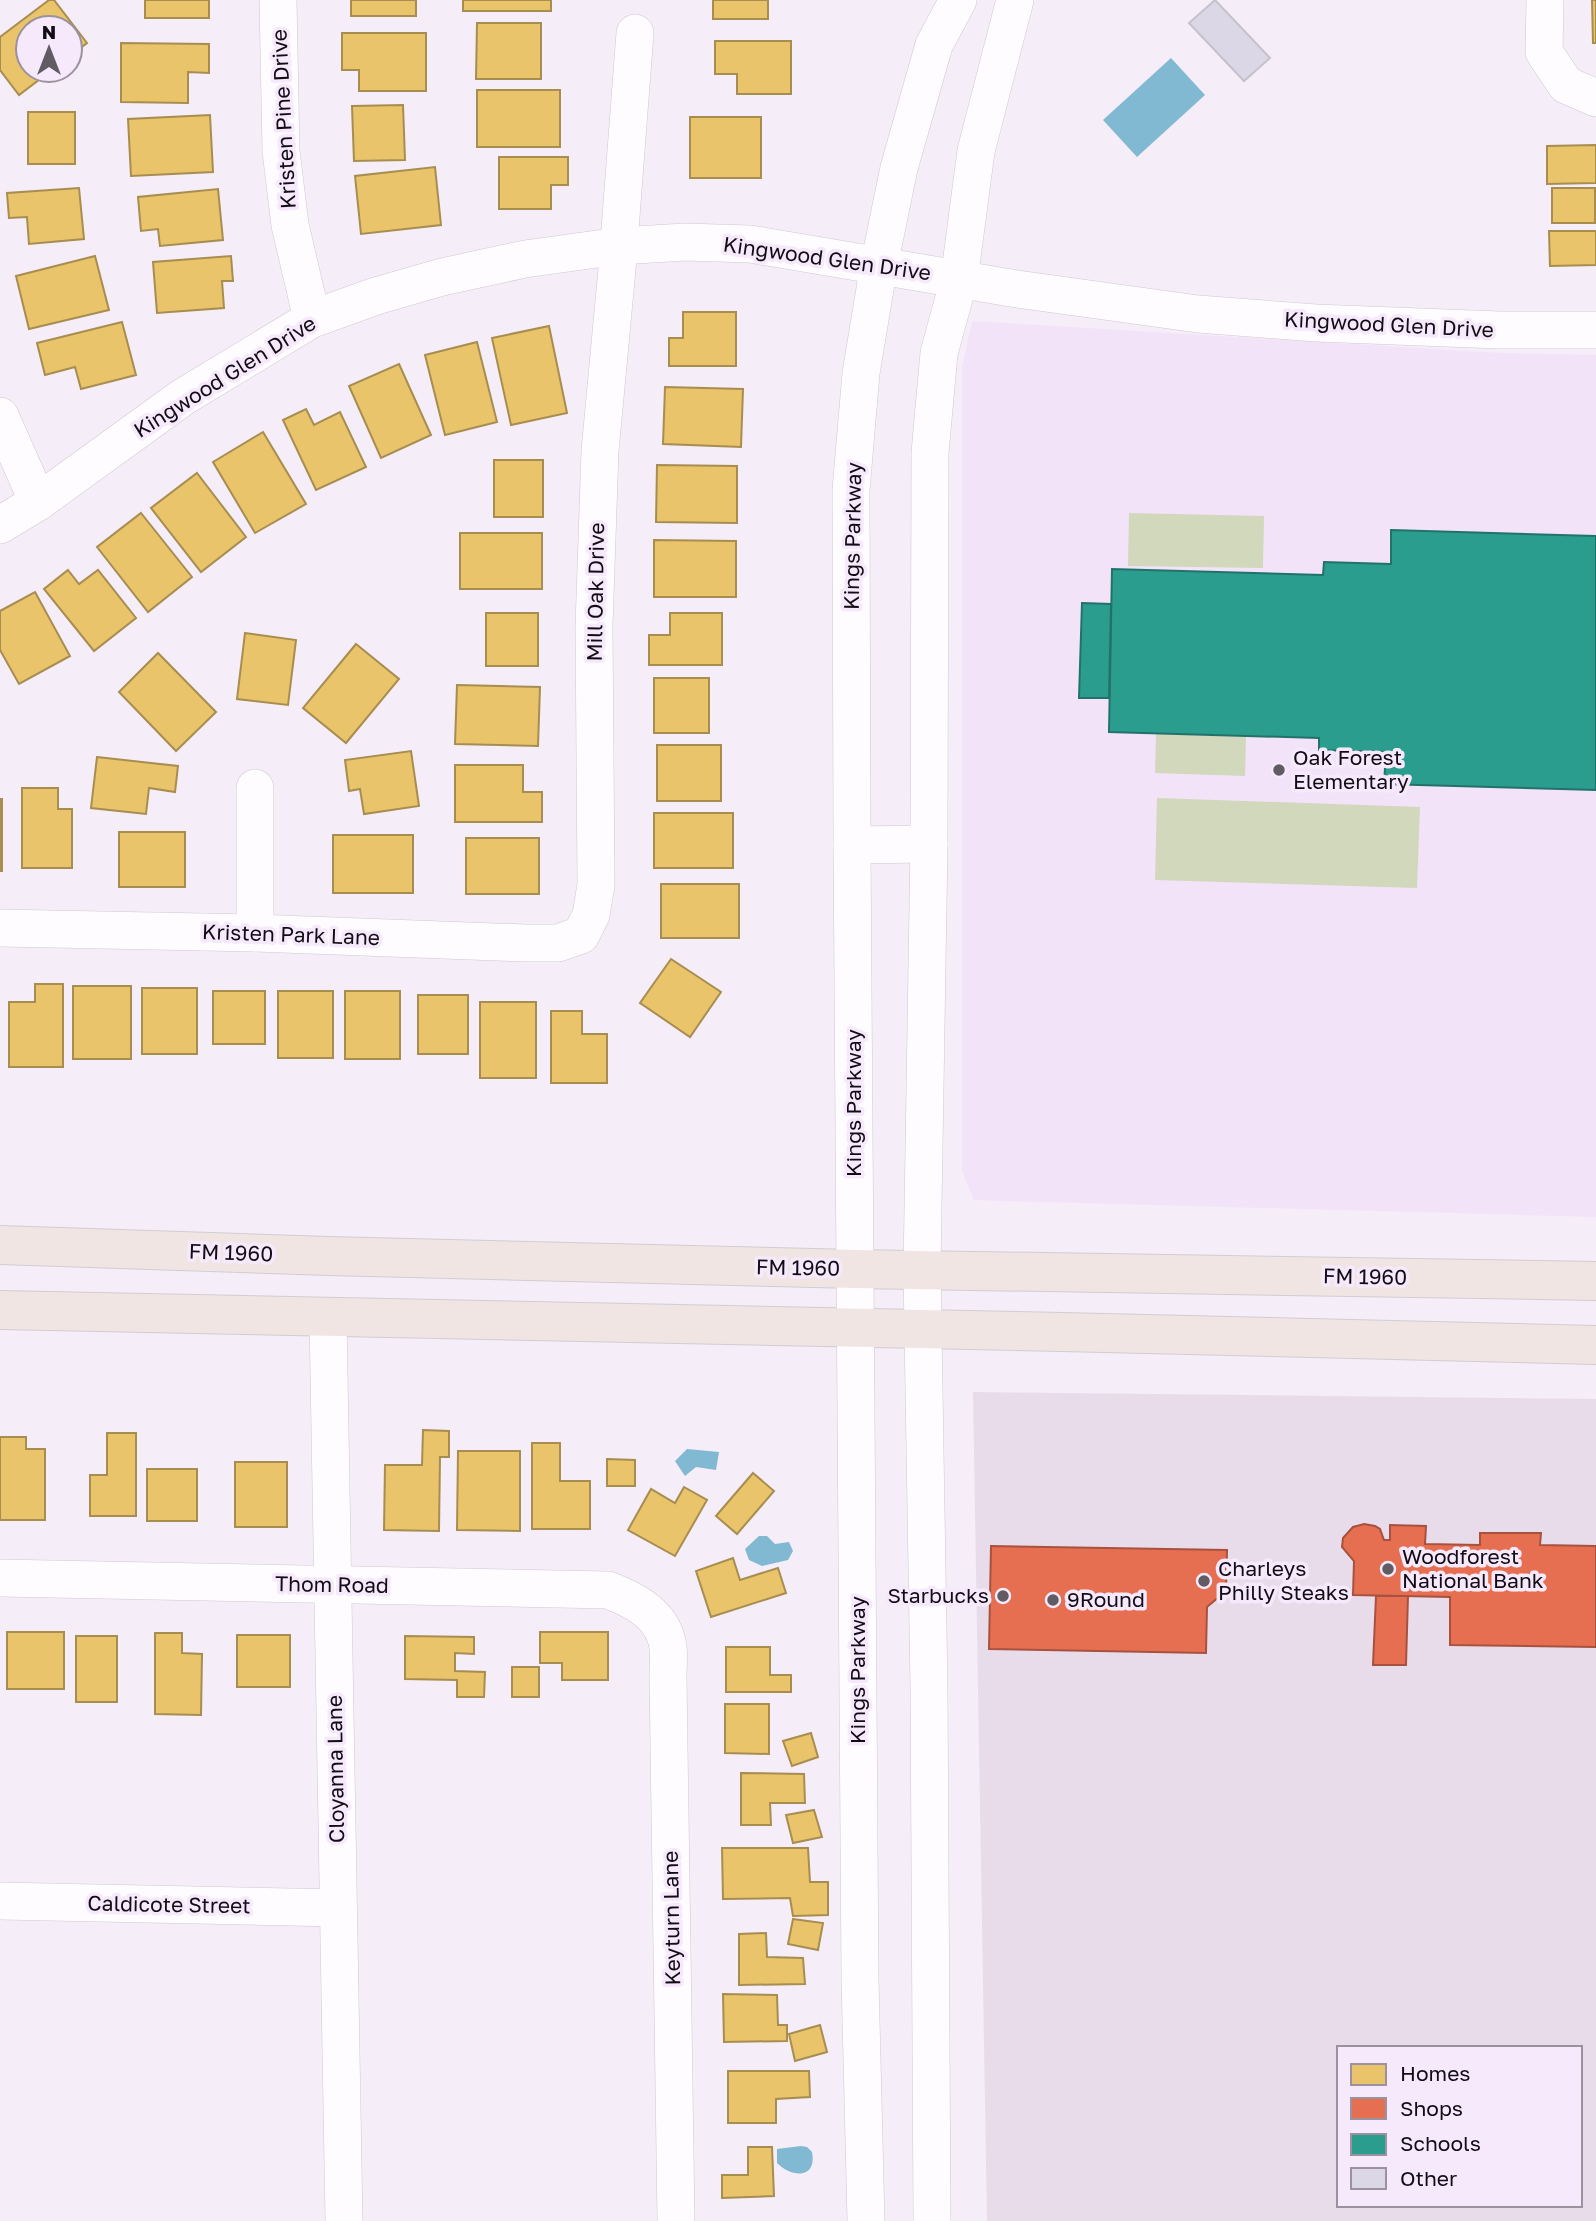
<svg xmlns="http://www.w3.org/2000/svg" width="1596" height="2221" font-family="'Golos Text',sans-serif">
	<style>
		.commercial { fill: #e9dcea; fill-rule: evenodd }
		.built { fill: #f2e3f9 }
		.green { fill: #d1d8bc }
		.water { fill: #82b9d2 }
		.homes { fill: #e9c46a; stroke: #a88d50; stroke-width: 2 }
		.shops { fill: #e76f51; stroke: #a7513f; stroke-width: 2 }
		.schools { fill: #2a9d8f; stroke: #23726a; stroke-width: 2 }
		.building { fill: #dbd7e6; stroke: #c5c2cb; stroke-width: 2 }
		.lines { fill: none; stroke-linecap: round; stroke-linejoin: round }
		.minor-casing { stroke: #cfc8d2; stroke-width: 38 }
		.major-casing { stroke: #d0cdd2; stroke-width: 40 }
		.minor { stroke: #fefcfe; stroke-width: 37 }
		.major { stroke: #f0e5e3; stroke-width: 38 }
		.poi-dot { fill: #615b64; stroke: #f6e9fc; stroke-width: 2.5 }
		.labels { text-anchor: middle; stroke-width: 7; stroke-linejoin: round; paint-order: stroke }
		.street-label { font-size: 21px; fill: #120c14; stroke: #f6e9fc }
		.poi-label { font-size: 21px; fill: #120c14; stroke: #f6e9fc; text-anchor: start }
	</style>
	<rect width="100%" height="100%" fill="#f5edf8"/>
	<path class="commercial" d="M973 1392 1596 1399V2221H987ZM1339 2048H1580V2205H1339Z"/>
	<path class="built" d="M972 321 1499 353 1596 355V1217L974 1200 962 1171V368Z"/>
	<g class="green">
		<path d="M1129 513 1264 516 1263 568 1128 566Z"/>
		<path d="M1156 734 1246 737 1245 776 1155 773Z"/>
		<path d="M1157 798 1420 807 1417 888 1155 880Z"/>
	</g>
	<g class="water">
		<path d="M1171 58 1205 95 1137 157 1103 120Z"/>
		<path d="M687 1449 719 1452 716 1470 696 1467 685 1476 675 1461Z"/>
		<path d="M759 1536H767L775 1544 789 1542 793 1551 788 1560 762 1566 749 1560 745 1549Z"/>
		<path d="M801 2146 807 2147 812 2152C817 2179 792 2178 777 2163V2149Z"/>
	</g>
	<g class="homes">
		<path d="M49 0H54L87 43 70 56V28H28V70H52L19 95 0 70V37Z"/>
		<rect x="145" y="0" width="64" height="18"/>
		<rect x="351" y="0" width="65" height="16"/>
		<rect x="463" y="0" width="88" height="11"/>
		<rect x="713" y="0" width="55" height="19"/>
		<path d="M1592 0H1596V43H1593Z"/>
		<path d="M477 23H541V79H476Z"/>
		<path d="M342 33H426V91H359V70H342Z"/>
		<path d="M715 41H791V94H737V74H715Z"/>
		<path d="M121 43 209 44V73L188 72V103L121 102Z"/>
		<rect x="477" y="90" width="83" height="57"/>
		<path d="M403 105 405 160 354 161 352 106Z"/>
		<rect x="28" y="112" width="47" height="52"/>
		<path d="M210 115 213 172 131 176 128 119Z"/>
		<rect x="690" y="117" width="71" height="61"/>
		<path d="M1596 145V183L1547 184V146Z"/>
		<path d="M499 157H568V185H551V209H499Z"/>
		<path d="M435 167 441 225 361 234 355 176Z"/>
		<path d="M79 188 84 239 29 244 27 217 9 218 7 193Z"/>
		<rect x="1552" y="188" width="43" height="35"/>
		<path d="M218 189 223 240 160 246 158 229 141 231 138 197Z"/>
		<path d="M1549 231H1596V265L1550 266Z"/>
		<path d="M95 256 109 310 29 329 16 276Z"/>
		<path d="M231 256 233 281H222L224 308 157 313 153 262Z"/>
		<path d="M683 312H736V366H669V338H683Z"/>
		<path d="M122 322 136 375 81 389 75 367 45 375 37 343Z"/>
		<path d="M549 326 567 413 511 425 492 338Z"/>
		<path d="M477 342 497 422 445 435 425 355Z"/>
		<path d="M399 364 431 435 381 458 349 386Z"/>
		<path d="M665 387 743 389 741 447 663 444Z"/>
		<path d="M306 409 314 425 340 412 366 467 316 490 283 420Z"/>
		<path d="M263 432 306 504 255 533 213 462Z"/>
		<rect x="494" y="460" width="49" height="57"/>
		<path d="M657 465 737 466V523L656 522Z"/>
		<path d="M197 473 246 537 201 572 151 508Z"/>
		<path d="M141 513 192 577 148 612 97 547Z"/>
		<rect x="460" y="533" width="82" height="56"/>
		<path d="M654 540 736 541V597H654Z"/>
		<path d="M68 570 79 584 98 570 136 618 94 651 44 589Z"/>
		<path d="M35 592 70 656 19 684 0 650V611Z"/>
		<rect x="486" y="613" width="52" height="53"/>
		<path d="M670 613H722V665H649V635H670Z"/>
		<path d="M245 633 296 640 288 705 237 699Z"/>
		<path d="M356 644 399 679 346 743 303 708Z"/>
		<path d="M158 653 216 712 176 751 119 692Z"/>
		<rect x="654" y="678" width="55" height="55"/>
		<path d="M457 685 540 687 538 746 455 744Z"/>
		<rect x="657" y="745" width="64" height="56"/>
		<path d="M411 751 419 806 364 814 360 789 349 791 345 760Z"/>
		<path d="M97 757 178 766 175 792 149 788 146 814 91 808Z"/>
		<path d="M455 765H523V792H542V822H455Z"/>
		<path d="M22 788H58V809H72V868H22Z"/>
		<rect x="0" y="799" width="2" height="72"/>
		<rect x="654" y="813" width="79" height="55"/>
		<rect x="119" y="832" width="66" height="55"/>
		<rect x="333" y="835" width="80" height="58"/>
		<rect x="466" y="838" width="73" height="56"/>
		<rect x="661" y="884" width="78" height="54"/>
		<path d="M671 959 721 992 690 1037 640 1003Z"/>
		<path d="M35 984H63V1067H9V1002H35Z"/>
		<rect x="73" y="986" width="58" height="73"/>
		<rect x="142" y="988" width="55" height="66"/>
		<rect x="213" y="991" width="52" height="53"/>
		<rect x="278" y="991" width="55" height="67"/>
		<rect x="345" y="991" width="55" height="68"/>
		<rect x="418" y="995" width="50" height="59"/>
		<rect x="480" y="1002" width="56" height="76"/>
		<path d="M551 1011H582V1034H607V1083H551Z"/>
		<path d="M423 1430 449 1431V1457H440L439 1531 384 1530 385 1465H422Z"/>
		<path d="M107 1433H136V1516H90V1475H107Z"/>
		<path d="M0 1437H26V1449H45V1520H0Z"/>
		<path d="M532 1443H560V1481H590V1529H532Z"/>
		<path d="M458 1451H520V1531L457 1530Z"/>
		<path d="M607 1459 635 1460V1486H607Z"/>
		<rect x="235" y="1462" width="52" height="65"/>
		<rect x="147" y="1469" width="50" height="52"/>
		<path d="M753 1473 774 1491 737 1534 716 1516Z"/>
		<path d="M684 1487 707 1500 675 1556 628 1530 651 1489 675 1503Z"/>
		<path d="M733 1558 740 1580 778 1568 786 1593 711 1617 696 1571Z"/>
		<rect x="7" y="1632" width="57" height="57"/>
		<path d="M540 1632H608V1680H562V1663H540Z"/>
		<path d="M155 1633H182V1653L202 1654 201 1715 155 1714Z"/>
		<rect x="237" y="1635" width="53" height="52"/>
		<rect x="76" y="1636" width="41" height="66"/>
		<path d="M405 1636 474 1637V1654L455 1653V1671L485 1672 484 1697H457V1680L405 1679Z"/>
		<path d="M726 1647H770V1675H791V1692H726Z"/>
		<rect x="512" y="1667" width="27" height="30"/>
		<path d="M725 1704H769V1754L725 1753Z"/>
		<path d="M811 1733 818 1757 792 1766 783 1741Z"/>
		<path d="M741 1773 804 1774 805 1803H770L771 1825H741Z"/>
		<path d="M814 1810 822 1837 793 1843 786 1815Z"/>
		<path d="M722 1848H808L810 1882H828V1915L793 1916 790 1898 723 1899Z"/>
		<path d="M793 1919 823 1923 818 1950 788 1944Z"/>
		<path d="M766 1933 767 1957 803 1958 805 1984 739 1985V1934Z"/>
		<path d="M723 1994 777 1995 778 2025H787V2041L724 2042Z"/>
		<path d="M820 2025 827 2052 795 2061 789 2034Z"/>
		<path d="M728 2071H809L810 2097 776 2099V2123H728Z"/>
		<path d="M748 2147H772L774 2196 722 2198V2175H748Z"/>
	</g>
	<g class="shops">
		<path d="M1364 1524 1375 1526 1380 1529 1384 1540H1390V1525L1426 1526 1425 1544 1480 1545V1533H1541L1540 1545 1596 1546V1647L1450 1645V1597L1353 1595 1354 1561 1342 1547 1343 1538 1353 1527Z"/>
		<path d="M991 1546 1227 1550 1226 1591 1207 1607 1206 1653 989 1649Z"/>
		<path d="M1376 1596H1408L1406 1665H1373Z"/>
	</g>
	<g class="schools">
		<path d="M1391 530 1596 536V790L1384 784 1386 752 1319 750V738L1109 732 1112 569 1323 575 1324 562 1391 564Z"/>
		<path d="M1082 603 1111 604 1109 698H1079Z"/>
	</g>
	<path class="building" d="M1215 0 1270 58 1244 81 1189 23Z"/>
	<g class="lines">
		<defs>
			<g id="minor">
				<path d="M278 0 281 151 290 225 312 319"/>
				<path d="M1545 0 1544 52 1566 85 1596 98"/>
				<path d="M0 416 38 502"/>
				<path d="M0 525 38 502 183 397 312 319 376 296 442 277 525 259 619 246 685 242 750 244 1017 289 1198 314 1316 323 1499 330H1596"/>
				<path d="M255 788V933"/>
				<path d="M852 845 929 844"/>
				<path d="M0 928 255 933 525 943H558L581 935 591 915 596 885 594 626 600 451 617 269 635 33"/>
				<path d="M328 1317 344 2221"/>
				<path d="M0 1578 608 1590C632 1599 658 1612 666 1638 670 1649 668 1665 668 1677L676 2221"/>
				<path d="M0 1901 338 1908"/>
				<path d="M866 2221 860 1979 852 845 851 490 861 373 879 265 899 168 934 45 958 0"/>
				<path d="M932 2221 929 1689 922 1270 929 844 930 453 939 353 959 280 976 151 1015 0"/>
			</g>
			<g id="major">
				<path d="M0 1245 328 1256 855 1269 1596 1281"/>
				<path d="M0 1310 1062 1332 1596 1345"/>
			</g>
		</defs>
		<use href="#minor" class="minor-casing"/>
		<use href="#major" class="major-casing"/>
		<use href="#minor" class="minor"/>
		<use href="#major" class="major"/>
	</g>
	<g class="poi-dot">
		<circle cx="1279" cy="770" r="7"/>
		<circle cx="1388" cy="1569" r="7"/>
		<circle cx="1204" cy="1581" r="7"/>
		<circle cx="1003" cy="1596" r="7"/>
		<circle cx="1053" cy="1600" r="7"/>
	</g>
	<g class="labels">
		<g class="street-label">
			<text transform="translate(284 119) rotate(-93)" y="7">Kristen Pine Drive</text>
			<text transform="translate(827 259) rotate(8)" y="7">Kingwood Glen Drive</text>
			<text transform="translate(1389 325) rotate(3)" y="7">Kingwood Glen Drive</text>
			<text transform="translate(225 377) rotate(-32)" y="7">Kingwood Glen Drive</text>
			<text transform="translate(853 536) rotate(-89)" y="7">Kings Parkway</text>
			<text transform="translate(596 592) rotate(-89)" y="7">Mill Oak Drive</text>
			<text transform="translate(291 935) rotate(2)" y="7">Kristen Park Lane</text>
			<text transform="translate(854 1103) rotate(-90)" y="7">Kings Parkway</text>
			<text transform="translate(231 1253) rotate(2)" y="7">FM 1960</text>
			<text transform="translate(798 1268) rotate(1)" y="7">FM 1960</text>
			<text transform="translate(1365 1277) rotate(1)" y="7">FM 1960</text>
			<text transform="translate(332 1585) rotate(1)" y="7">Thom Road</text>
			<text transform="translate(858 1670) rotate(-90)" y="7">Kings Parkway</text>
			<text transform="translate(336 1769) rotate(-91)" y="7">Cloyanna Lane</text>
			<text transform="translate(169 1905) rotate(1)" y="7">Caldicote Street</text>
			<text transform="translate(672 1918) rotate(-91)" y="7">Keyturn Lane</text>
		</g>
		<g class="poi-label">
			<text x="1293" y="765">Oak Forest<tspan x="1293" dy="24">Elementary</tspan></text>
			<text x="1402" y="1564">Woodforest<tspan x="1402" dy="24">National Bank</tspan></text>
			<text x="1218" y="1576">Charleys<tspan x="1218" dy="24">Philly Steaks</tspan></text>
			<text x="989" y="1603" text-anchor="end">Starbucks</text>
			<text x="1067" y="1607">9Round</text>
		</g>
	</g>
	<rect x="1337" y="2046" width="245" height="161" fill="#f6e9fc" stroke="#9b919f" stroke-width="2"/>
	<rect x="1351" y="2064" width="35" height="21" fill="#e9c46a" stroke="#9b919f" stroke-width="2"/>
	<text x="1400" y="2081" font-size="21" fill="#120c14">Homes</text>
	<rect x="1351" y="2098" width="35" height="21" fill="#e76f51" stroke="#9b919f" stroke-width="2"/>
	<text x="1400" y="2116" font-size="21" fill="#120c14">Shops</text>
	<rect x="1351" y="2134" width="35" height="21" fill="#2a9d8f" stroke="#9b919f" stroke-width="2"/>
	<text x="1400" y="2151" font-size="21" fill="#120c14">Schools</text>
	<rect x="1351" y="2168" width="35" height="21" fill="#dbd7e6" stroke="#9b919f" stroke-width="2"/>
	<text x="1400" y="2186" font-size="21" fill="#120c14">Other</text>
	<g transform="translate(49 49)"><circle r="33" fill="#f6e9fc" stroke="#9b919f" stroke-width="2"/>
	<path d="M0-5L12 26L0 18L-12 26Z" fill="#615b64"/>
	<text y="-10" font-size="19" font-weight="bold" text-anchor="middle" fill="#120c14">N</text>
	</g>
</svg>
